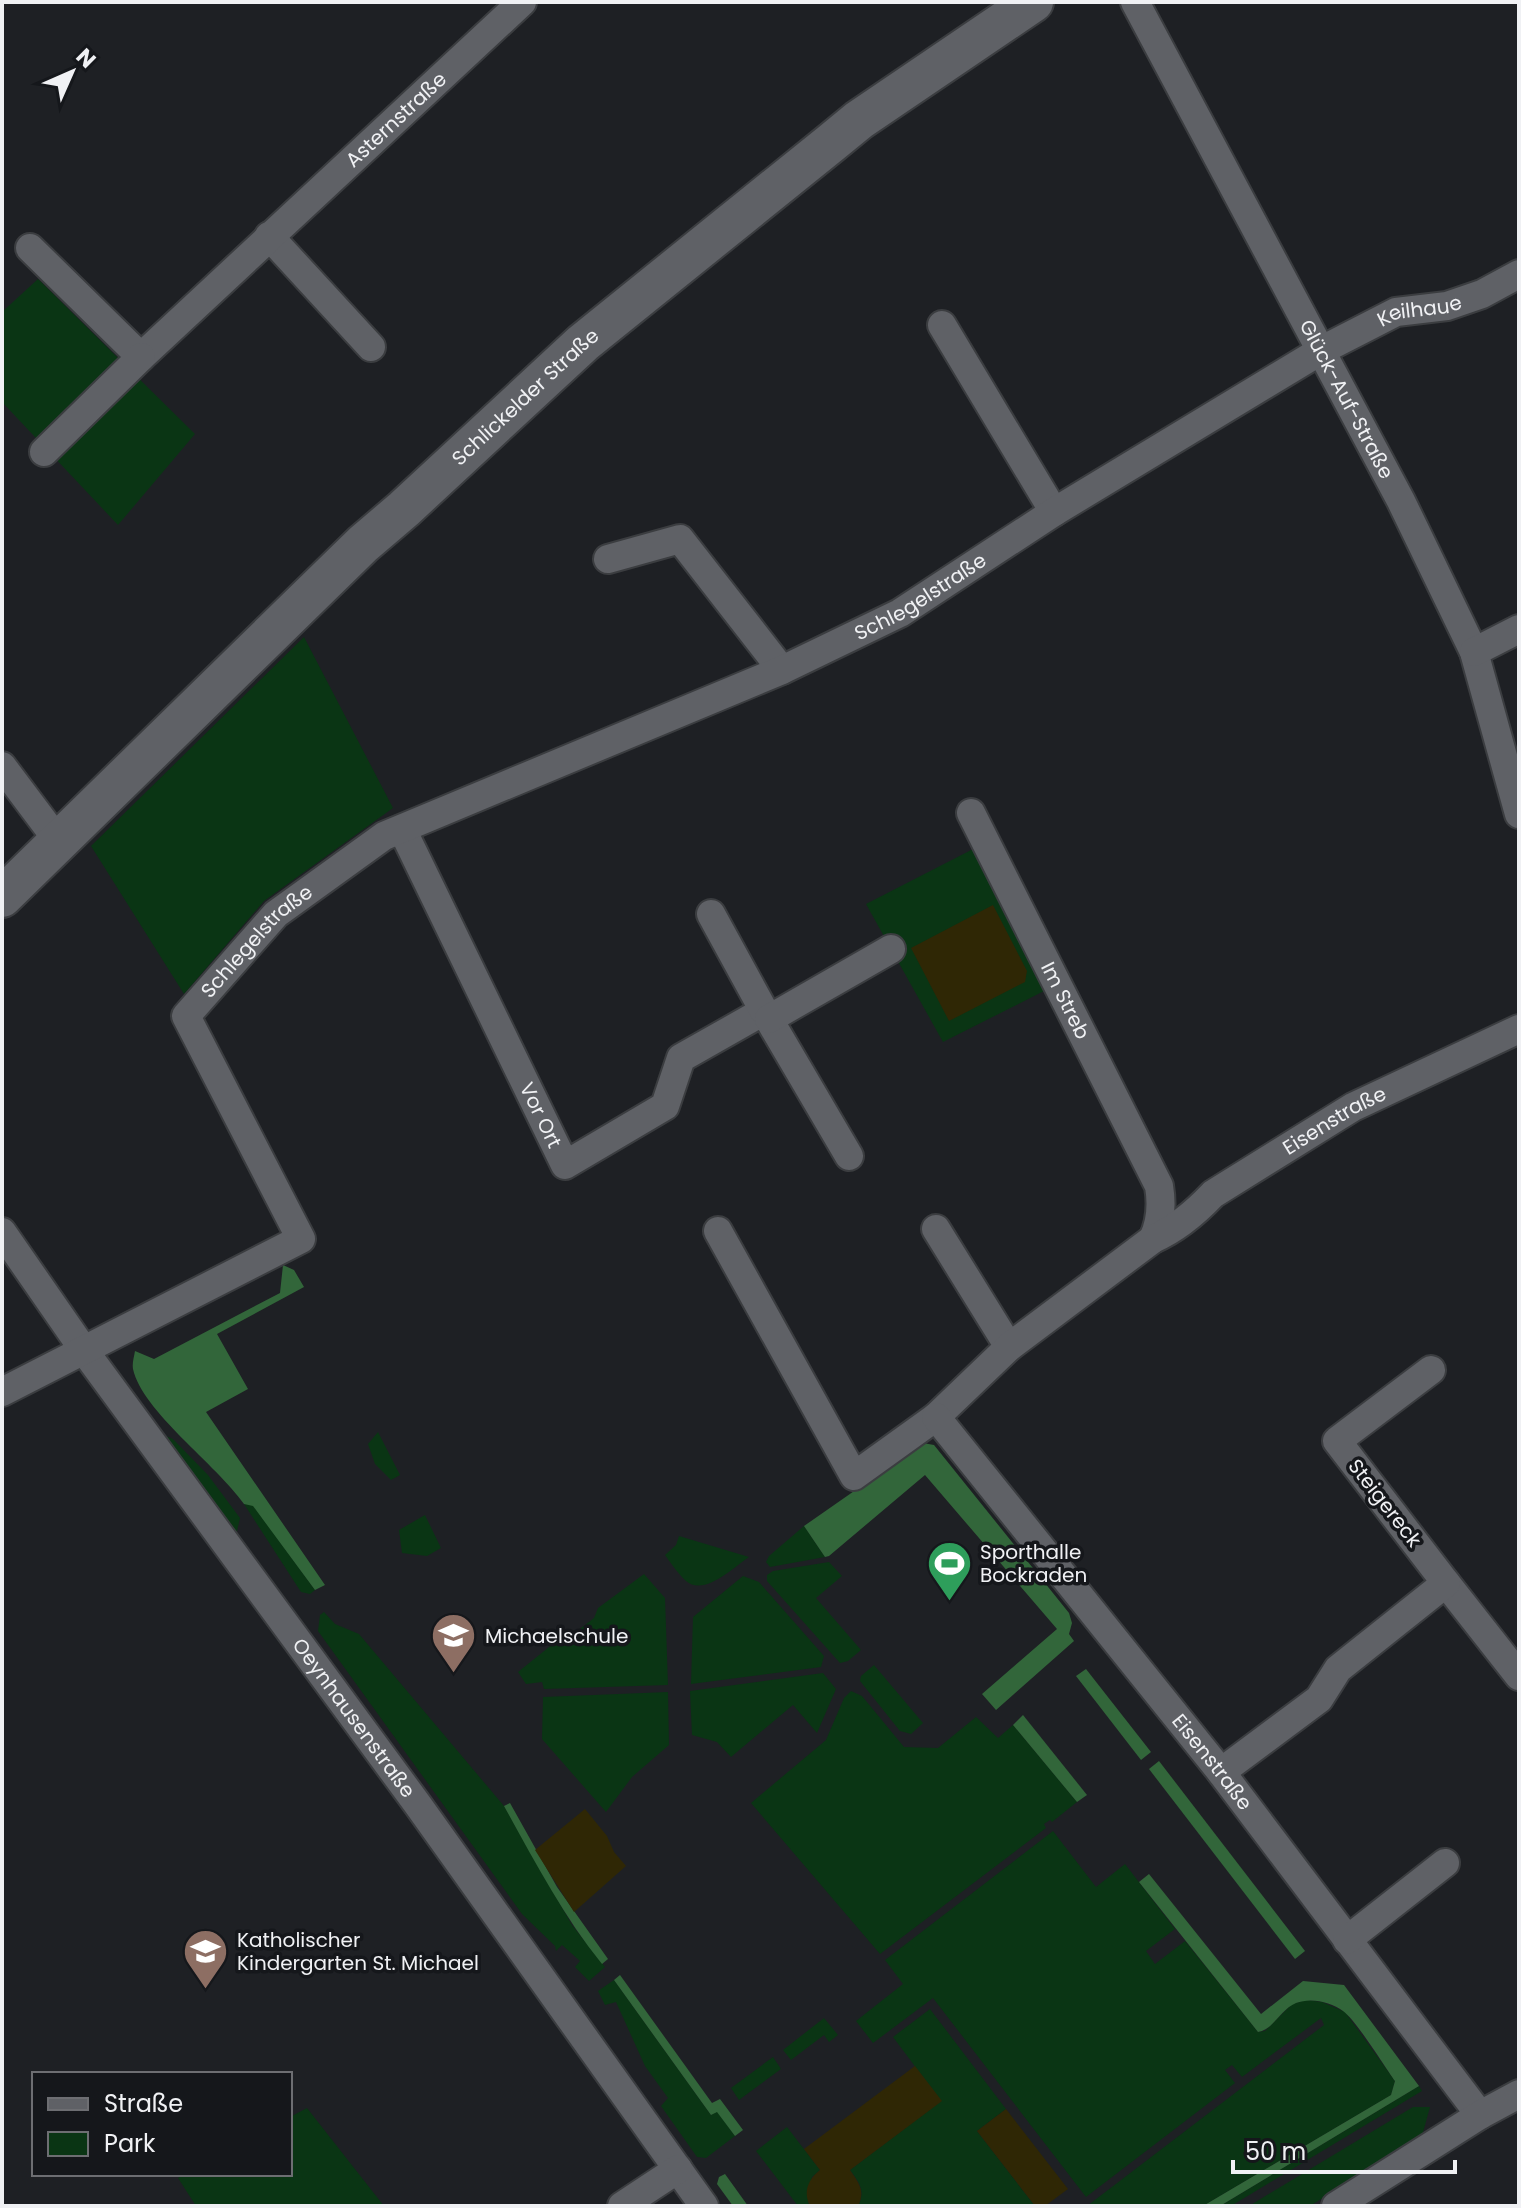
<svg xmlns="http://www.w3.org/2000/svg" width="1521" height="2208" font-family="Poppins,sans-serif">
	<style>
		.green { fill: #0a3514 }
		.forest { fill: #32663a }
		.sand { fill: #2f2705 }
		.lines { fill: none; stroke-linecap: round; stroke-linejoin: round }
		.minor-casing { stroke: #3b3d40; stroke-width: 32 }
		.secondary-casing { stroke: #3b3d40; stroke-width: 44 }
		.minor { stroke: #5f6166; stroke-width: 28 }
		.secondary { stroke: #5f6166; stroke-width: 40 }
		.labels { text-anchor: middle; stroke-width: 7; stroke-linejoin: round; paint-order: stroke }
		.street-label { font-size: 20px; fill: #f0f1f4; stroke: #15171b }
		.poi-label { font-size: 20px; fill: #f0f1f4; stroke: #15171b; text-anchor: start }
	</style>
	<rect width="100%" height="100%" fill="#1e2024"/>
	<g class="green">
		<path d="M38 279 195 434 118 525 2 402V312Z"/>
		<path d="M304 637 393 808 264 901 184 994 91 846Z"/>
		<path d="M979 846 1048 989 943 1042 866 904Z"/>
		<path d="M378 1432 400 1475 391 1480 375 1464 368 1444Z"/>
		<path d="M166 1436 173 1439 208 1475 240 1518 237 1531 232 1537 226 1522Z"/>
		<path d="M244 1504 253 1505 315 1590 310 1594 301 1592Z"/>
		<path d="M425 1515 441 1548 427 1556 402 1553 399 1530Z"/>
		<path d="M804 1526 825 1557 770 1567 766 1562 769 1556Z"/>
		<path d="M679 1536 749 1557C734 1567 704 1597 686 1581 678 1574 671 1563 665 1555L676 1545Z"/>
		<path d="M829 1562 842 1576 816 1598 861 1650 848 1661 840 1663 767 1581V1575L773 1571Z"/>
		<path d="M644 1574 665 1598 668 1685 544 1689 542 1682 526 1684 518 1672 564 1635H572L594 1618 598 1608Z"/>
		<path d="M743 1576 759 1582 824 1656 821 1667 691 1684 693 1617Z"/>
		<path d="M324 1612 335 1624 359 1634 504 1806 572 1925 605 1967 589 1981 575 1967 580 1961 562 1945 556 1951 555 1946 522 1914 318 1631 320 1615Z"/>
		<path d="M874 1665 923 1723 911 1734 900 1731 860 1681 861 1676Z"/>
		<path d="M823 1673 836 1689 817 1733 793 1705 731 1757 717 1742 692 1735 690 1691Z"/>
		<path d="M851 1691 862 1696 904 1747 938 1748 976 1717 998 1738 1013 1725 1077 1802 1052 1822 1050 1820 1044 1824 1046 1828 880 1954 751 1803 826 1740 844 1698Z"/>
		<path d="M668 1692 669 1745 632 1777 606 1812 542 1739 543 1697Z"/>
		<path d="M1053 1831 1096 1887 1125 1864 1175 1929 1146 1951 1155 1964 1185 1941 1258 2032 1265 2031 1292 2004 1306 2000 1322 2002 1345 2012 1395 2081 1391 2095 1203 2206H1087L1324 2025 1321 2018 1242 2077 1232 2065 1225 2070 1235 2083 1086 2197 933 1998 873 2043 856 2021 903 1984 885 1960Z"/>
		<path d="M614 1980 711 2115 717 2111 735 2136 706 2158 697 2157 661 2106 668 2098 645 2066 616 2002 605 2005 598 1991Z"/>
		<path d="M930 2009 1006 2109 977 2131 1035 2206H858C866 2191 859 2182 850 2170L941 2101 893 2037Z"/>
		<path d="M824 2018 838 2035 829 2042 824 2035 791 2060 783 2050Z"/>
		<path d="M773 2057 781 2069 739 2100 731 2088Z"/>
		<path d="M1419 2086 1422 2091 1231 2206H1220Z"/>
		<path d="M1413 2107H1430L1422 2136 1310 2206H1249Z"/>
		<path d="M307 2108 384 2206H196L178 2178 185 2174H290V2117Z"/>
		<path d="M787 2127 820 2170 812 2177 808 2202 810 2206H798L756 2151Z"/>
	</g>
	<g class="forest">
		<path d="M283 1265 294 1270 304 1287 217 1334 248 1389 206 1412 325 1585 315 1590 253 1506 244 1504C217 1465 142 1411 133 1369 132 1363 134 1357 135 1351L154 1359 280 1293Z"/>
		<path d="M923 1443 934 1445 1069 1613 1072 1623 1069 1634 1074 1641 996 1710 982 1694 1057 1629 925 1475 829 1556 825 1557 804 1526Z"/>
		<path d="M1086 1669 1151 1752 1141 1760 1076 1676Z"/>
		<path d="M1023 1715 1087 1795 1077 1802 1013 1725Z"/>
		<path d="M1159 1761 1305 1951 1295 1959 1149 1769Z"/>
		<path d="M510 1803 557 1887 608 1959 602 1964C563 1916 534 1860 504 1806Z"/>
		<path d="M1149 1874 1261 2014 1303 1981 1344 1985 1419 2086 1220 2206H1203L1391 2095 1395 2081C1385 2067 1355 2019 1343 2011 1331 2002 1311 1997 1296 2003 1281 2009 1274 2029 1258 2032L1139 1882Z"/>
		<path d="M620 1975 712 2103 720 2099 743 2130 735 2136 717 2112 711 2115 614 1980Z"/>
		<path d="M725 2174 748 2206H733L717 2184 719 2177Z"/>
	</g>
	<g class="sand">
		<path d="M993 905 1027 971 1025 982 949 1021 911 948Z"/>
		<path d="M585 1809 607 1836 614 1852 626 1866 574 1912 535 1850Z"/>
		<path d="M915 2066 942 2101 850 2170C858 2182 866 2191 858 2206H810C803 2191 808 2180 820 2170L804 2149Z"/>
		<path d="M1006 2109 1068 2189 1045 2206H1035L977 2131Z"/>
	</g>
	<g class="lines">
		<defs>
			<g id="minor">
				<path id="s1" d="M1135 2 1401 501 1474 652 1519 814"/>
				<path d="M269 236 371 347"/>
				<path id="s2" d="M30 248 141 357 522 2"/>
				<path d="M942 325 1054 512"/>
				<path d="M44 452 141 357"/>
				<path d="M608 559 680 539 782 670"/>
				<path d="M1474 652 1519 629"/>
				<path d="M2 766 59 842"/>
				<path id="s3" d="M971 813 1159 1186C1162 1204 1161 1222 1153 1239"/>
				<path id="s4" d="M402 829 565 1165 665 1106 681 1058 764 1011 849 1156"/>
				<path d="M711 914 764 1011"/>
				<path d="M769 1019 891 949"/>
				<path d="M936 1229 1009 1347"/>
				<path id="s5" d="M718 1231 854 1476 936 1417 1009 1347 1153 1239C1176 1229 1196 1212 1213 1194L1353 1107 1519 1029"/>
				<path id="s6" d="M2 1232 83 1349 418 1805 704 2206"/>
				<path id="s7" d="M2 1392 301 1239 186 1016 276 914 384 836 782 670 900 613 1054 512 1322 350 1396 312 1447 306 1482 294 1519 274"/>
				<path id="s8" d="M936 1417 1221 1772 1480 2115"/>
				<path d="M1446 1583 1519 1676"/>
				<path d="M1221 1772 1319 1699 1338 1669 1446 1583 1337 1441 1431 1370"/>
				<path d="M1347 1940 1445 1863"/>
				<path d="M622 2206 678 2169"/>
				<path d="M1336 2206 1480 2115 1519 2094"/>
			</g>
			<g id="secondary">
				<path id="s9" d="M2 897 363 544 404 509 583 343 831 143 859 120 1033 2"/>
			</g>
		</defs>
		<use href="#minor" class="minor-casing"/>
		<use href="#secondary" class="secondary-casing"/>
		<use href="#minor" class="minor"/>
		<use href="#secondary" class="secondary"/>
	</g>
	<defs>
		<symbol id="stadium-pin" viewBox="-11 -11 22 30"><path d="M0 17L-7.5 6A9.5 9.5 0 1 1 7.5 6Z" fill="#2e9e5b" stroke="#15171b"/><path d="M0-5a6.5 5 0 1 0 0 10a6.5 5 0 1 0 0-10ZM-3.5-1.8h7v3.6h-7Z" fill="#fff"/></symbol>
		<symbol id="school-pin" viewBox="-11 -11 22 30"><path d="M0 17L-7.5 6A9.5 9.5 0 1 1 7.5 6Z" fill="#8d6e63" stroke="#15171b"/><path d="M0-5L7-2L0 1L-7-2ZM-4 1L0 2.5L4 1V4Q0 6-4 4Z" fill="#fff"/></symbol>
	</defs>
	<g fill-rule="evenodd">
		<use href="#stadium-pin" x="924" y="1538" width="51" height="69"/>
		<use href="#school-pin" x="428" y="1610" width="51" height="69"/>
		<use href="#school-pin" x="180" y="1926" width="51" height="69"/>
	</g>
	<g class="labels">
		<g class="street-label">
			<text dy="7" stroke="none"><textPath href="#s2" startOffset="504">Asternstraße</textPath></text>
			<text dy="7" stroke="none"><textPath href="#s7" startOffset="2022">Keilhaue</textPath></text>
			<text dy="7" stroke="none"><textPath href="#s9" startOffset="724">Schlickelder Straße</textPath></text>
			<text dy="7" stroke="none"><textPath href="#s1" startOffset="450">Glück-Auf-Straße</textPath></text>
			<text dy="7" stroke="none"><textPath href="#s7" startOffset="1444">Schlegelstraße</textPath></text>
			<text dy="7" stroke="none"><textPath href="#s7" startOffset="690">Schlegelstraße</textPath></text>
			<text dy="7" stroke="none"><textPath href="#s3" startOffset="210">Im Streb</textPath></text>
			<text dy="7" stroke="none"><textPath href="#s4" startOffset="318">Vor Ort</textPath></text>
			<text dy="7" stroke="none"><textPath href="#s5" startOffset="880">Eisenstraße</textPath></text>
			<text transform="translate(1385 1503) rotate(52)" y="7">Steigereck</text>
			<text dy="7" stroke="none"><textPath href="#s6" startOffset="600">Oeynhausenstraße</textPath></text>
			<text dy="7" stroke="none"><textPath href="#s8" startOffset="442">Eisenstraße</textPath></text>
		</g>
		<g class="poi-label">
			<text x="980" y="1559">Sporthalle<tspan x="980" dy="23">Bockraden</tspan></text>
			<text x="485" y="1643">Michaelschule</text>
			<text x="237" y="1947">Katholischer<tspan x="237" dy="23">Kindergarten St. Michael</tspan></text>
		</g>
	</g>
	<rect width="1521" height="2208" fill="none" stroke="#f0f1f4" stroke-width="8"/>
	<rect x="32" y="2072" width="260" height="104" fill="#15171b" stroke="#6d6e72" stroke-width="2"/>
	<rect x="48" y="2098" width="40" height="12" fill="#5f6166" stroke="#6d6e72" stroke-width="2"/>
	<text x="104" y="2112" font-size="24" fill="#f0f1f4">Straße</text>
	<rect x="48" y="2132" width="40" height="24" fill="#0a3514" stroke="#6d6e72" stroke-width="2"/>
	<text x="104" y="2152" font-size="24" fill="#f0f1f4">Park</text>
	<g transform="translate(72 72) rotate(45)" stroke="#15171b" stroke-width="6" paint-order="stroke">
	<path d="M0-6L14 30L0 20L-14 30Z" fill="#f0f1f4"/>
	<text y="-12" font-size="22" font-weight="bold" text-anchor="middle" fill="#f0f1f4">N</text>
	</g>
	<path d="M1233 2160v12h222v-12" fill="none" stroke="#f0f1f4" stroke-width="4"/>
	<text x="1245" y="2160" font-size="24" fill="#f0f1f4" stroke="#15171b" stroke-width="6" paint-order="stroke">50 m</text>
</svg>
